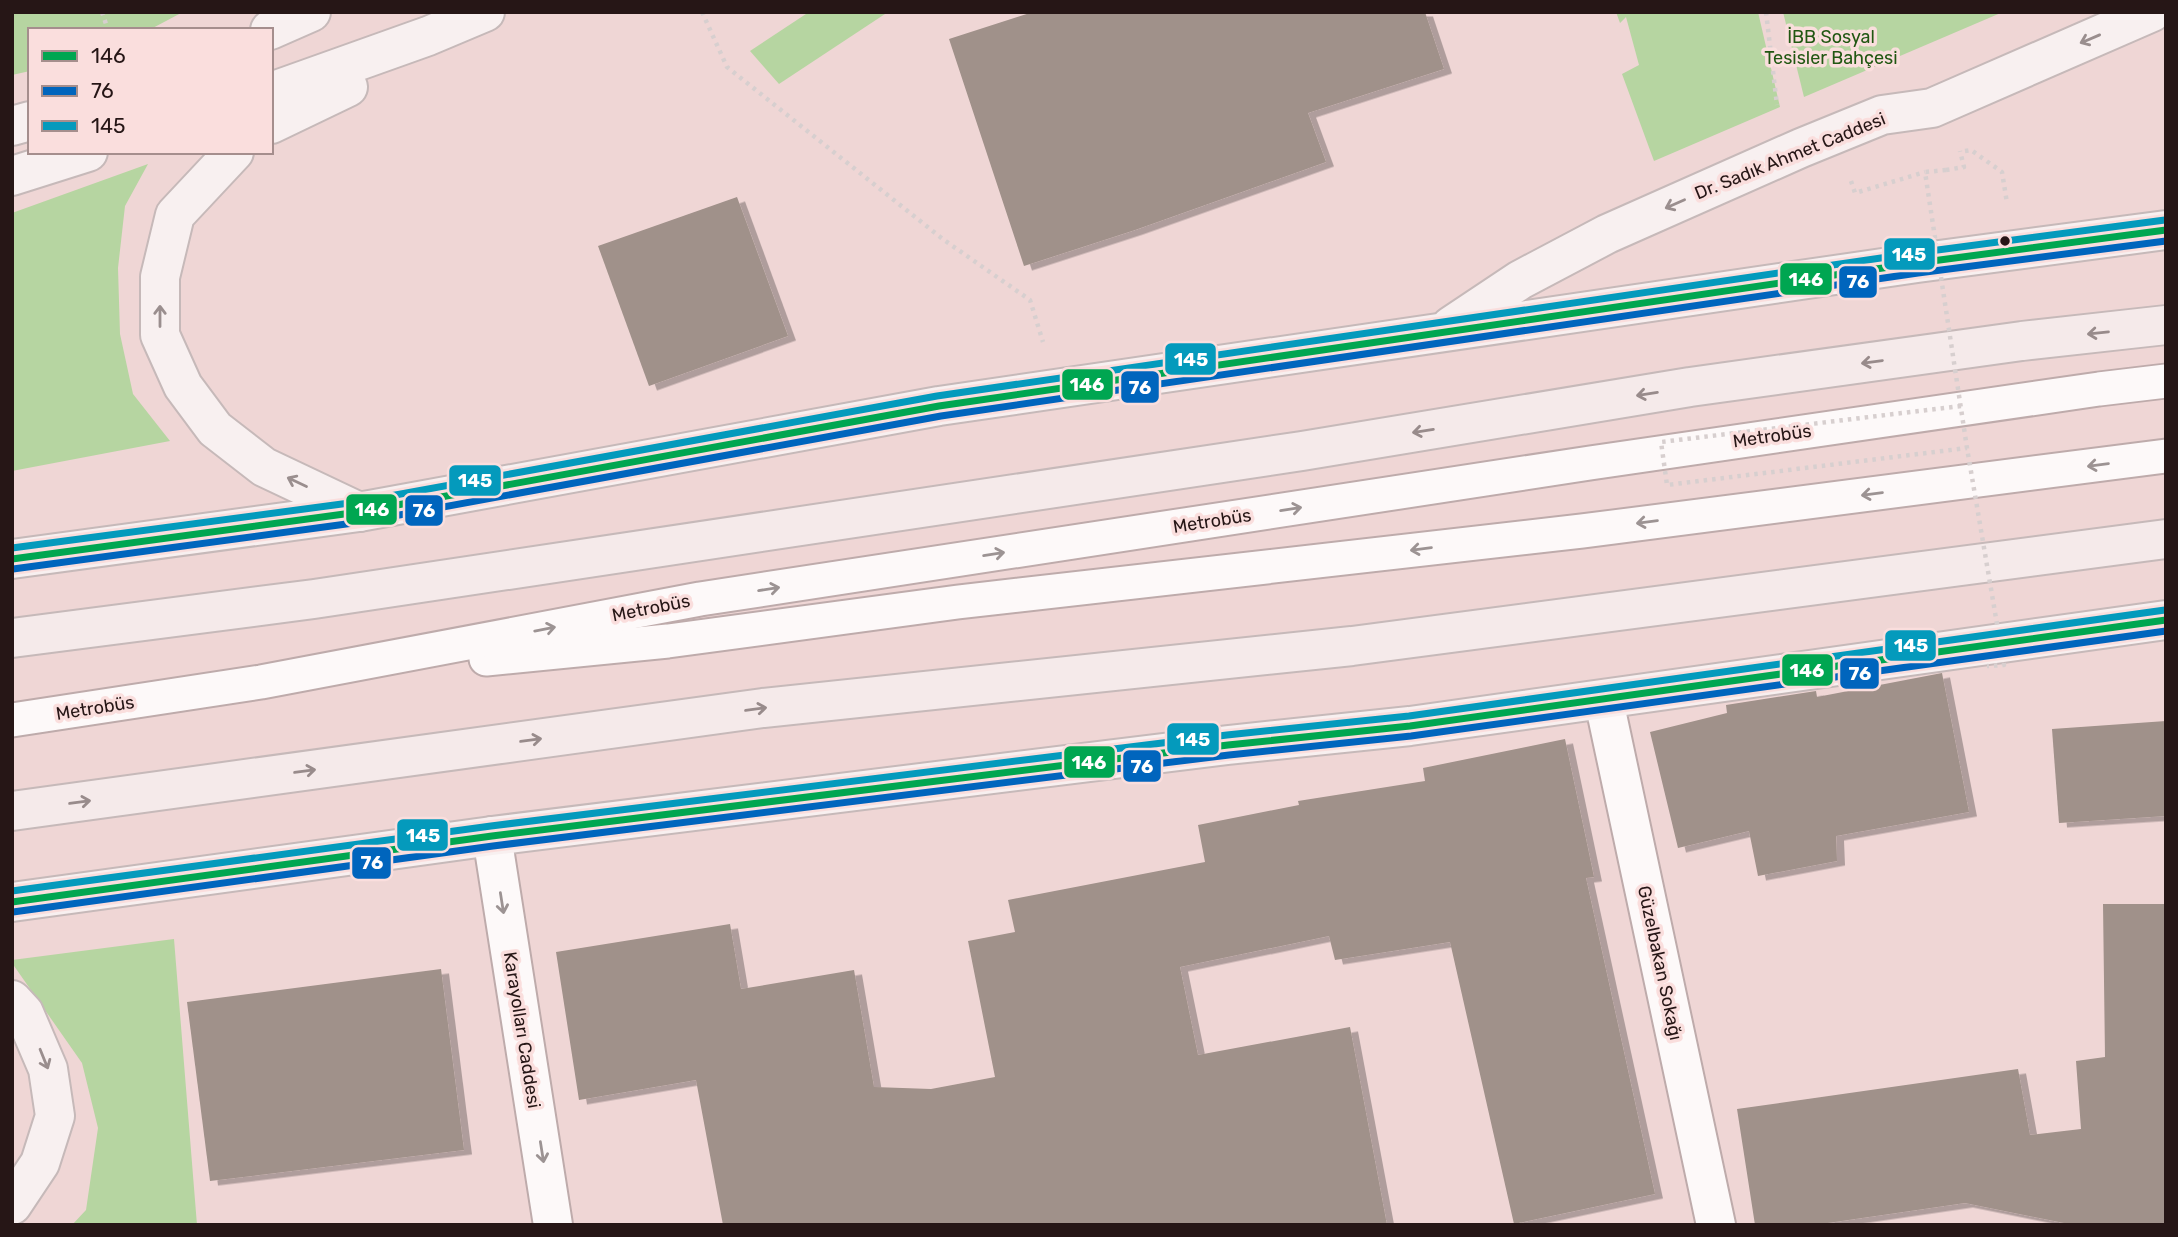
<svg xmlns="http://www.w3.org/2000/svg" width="2178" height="1237" font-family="Rubik,sans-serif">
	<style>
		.green { fill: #b6d5a1 }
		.building { fill: #a0918a; filter: url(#shadow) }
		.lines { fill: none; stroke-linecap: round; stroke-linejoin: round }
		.lane-casing { stroke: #beabab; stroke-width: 37 }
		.street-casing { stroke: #beabab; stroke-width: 42 }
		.secondary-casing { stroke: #beabab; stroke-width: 42 }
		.primary-casing { stroke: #c6b9b9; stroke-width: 42 }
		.highway-casing { stroke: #c6b9b9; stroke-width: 42 }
		.path { stroke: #d7cfcf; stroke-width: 4.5; stroke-dasharray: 3.5 5; stroke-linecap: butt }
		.lane { stroke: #fdf9f9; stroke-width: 33 }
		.street { stroke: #fdf9f9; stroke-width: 38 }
		.secondary { stroke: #fdf9f9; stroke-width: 38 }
		.primary { stroke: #f8f0f0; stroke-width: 38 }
		.highway { stroke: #f5eaea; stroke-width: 38 }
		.path-bridge { stroke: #d7cfcf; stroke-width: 4.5; stroke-dasharray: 3.5 5; stroke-linecap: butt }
		.bus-1-casing { stroke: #fadedd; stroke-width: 12 }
		.bus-2-casing { stroke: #fadedd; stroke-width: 12 }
		.bus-3-casing { stroke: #fadedd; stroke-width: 12 }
		.bus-1 { stroke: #00a651; stroke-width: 7 }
		.bus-2 { stroke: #0065bd; stroke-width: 7 }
		.bus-3 { stroke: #049abc; stroke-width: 7 }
		.oneway { stroke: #9a8e8e }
		.oneway2 { stroke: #988b8b }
		.oneway3 { stroke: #9c9393 }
		.bus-dot { fill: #261616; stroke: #fadedd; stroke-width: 2.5 }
		.labels { text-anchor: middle; stroke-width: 7; stroke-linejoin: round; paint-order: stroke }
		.park-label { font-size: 18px; fill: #215712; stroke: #fadedd }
		.street-label { font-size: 18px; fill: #261616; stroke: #fadedd }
		.line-badge { stroke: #fadedd; stroke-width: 2.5 }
		.badge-label { font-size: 19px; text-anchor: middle; font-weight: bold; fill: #fff }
	</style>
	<defs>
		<filter id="shadow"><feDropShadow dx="8" dy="4.5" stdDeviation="0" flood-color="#0004"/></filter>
	</defs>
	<rect width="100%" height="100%" fill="#efd6d5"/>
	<g class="green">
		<path d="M12 12H183L149 30H30V71L12 75Z"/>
		<path d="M809 12H888L779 84 750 51Z"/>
		<path d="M1616 12H1758L1780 107 1654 161 1622 74 1639 65 1626 17 1620 23Z"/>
		<path d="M1783 12H2003L1804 97Z"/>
		<path d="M148 164 125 206 118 268 120 334 133 394 170 441 12 471V213Z"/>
		<path d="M174 939 197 1225H72L86 1210 98 1128 82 1063 12 963V960Z"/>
	</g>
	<g class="building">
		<path d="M1033 12H1425L1444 69 1308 113 1326 162 1135 230 1024 266 949 39Z"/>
		<path d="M737 197 788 336 649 386 598 246Z"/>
		<path d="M1942 673 1969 812 1836 836 1837 861 1758 876 1749 831 1678 848 1650 732 1727 713 1726 705 1816 691 1817 697Z"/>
		<path d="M2166 721V816L2059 823 2052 729Z"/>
		<path d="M1565 739 1594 877 1586 878 1655 1194 1514 1224 1450 942 1335 960 1329 936 1180 967 1198 1055 1350 1027 1387 1225H723L696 1080 579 1100 556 952 730 924 741 989 854 970 874 1087 931 1089 995 1077 968 941 1015 932 1008 900 1205 862 1198 825 1299 805 1298 801 1425 781 1423 768Z"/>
		<path d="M2103 904H2166V1225H2074L1965 1203 1814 1225H1755L1737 1109 2018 1069 2030 1135 2081 1129 2076 1061 2105 1057Z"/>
		<path d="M441 969 464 1150 210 1181 187 1002Z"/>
	</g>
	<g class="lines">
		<defs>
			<g id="lane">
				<path d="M486 659 668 641 958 602 1582 531 2166 456"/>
				<path d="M12 720 261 682 700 599 1590 463 2099 389 2166 381"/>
			</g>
			<path id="street" d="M1604 701 1716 1225"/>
			<path id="secondary" d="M492 836 553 1225"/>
			<g id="primary">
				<path d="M270 30 311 12"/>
				<path d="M271 92 428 36 485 12"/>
				<path d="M271 124 348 87"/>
				<path d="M12 126 30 121"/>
				<path d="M234 152 175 215 160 277V335L183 386 215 429 264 467 359 512"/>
				<path d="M12 176 88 152"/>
				<path d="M1451 326 1520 280 1607 234 1801 148 1882 115 1932 108 2152 12"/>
				<path d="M12 559 359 512 939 406 1917 263 2166 230"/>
				<path d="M12 902 492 836 1228 745 1410 726 2166 620"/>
				<path d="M12 1000 24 1013 48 1069 55 1116 40 1163 12 1205"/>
			</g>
			<g id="highway">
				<path d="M12 638 314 599 1302 451 1690 387 2022 341 2166 325"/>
				<path d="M12 811 763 708 1352 646 2166 539"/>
			</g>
		</defs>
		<use href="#lane" class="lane-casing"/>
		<use href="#street" class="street-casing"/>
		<use href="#secondary" class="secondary-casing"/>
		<use href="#primary" class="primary-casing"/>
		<use href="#highway" class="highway-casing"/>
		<g class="path">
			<path d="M102 12 108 30"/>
			<path d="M702 12 727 67 944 240 1030 300 1043 342"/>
			<path d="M1766 12 1777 105"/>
			<path d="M1965 151 1971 150 2002 172 2007 203"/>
			<path d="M1946 170 1964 167 1960 151"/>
			<path d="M1851 181 1855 193 1925 172"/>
		</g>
		<use href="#lane" class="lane"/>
		<use href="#street" class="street"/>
		<use href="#secondary" class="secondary"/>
		<use href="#primary" class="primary"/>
		<use href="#highway" class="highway"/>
		<g class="path-bridge">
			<path d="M1946 170 1925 172 1967 448 2004 665 1987 666"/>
			<path d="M1961 406 1661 442 1667 485 1967 448"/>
		</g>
		<defs>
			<g id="bus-1">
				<path d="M12 559 359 512 939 406 1917 263 2166 230"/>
				<path d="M12 902 492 836 1228 745 1410 726 2166 620"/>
			</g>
			<g id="bus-2">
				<path d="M13 569 361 522 941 416 1918 273 2166 241"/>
				<path d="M13 912 493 846 1229 755 1411 736 2166 631"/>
			</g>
			<g id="bus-3">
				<path d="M12 548 357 502 937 396 1915 253 2165 220"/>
				<path d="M12 891 491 826 1227 735 1409 716 2165 610"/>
			</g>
		</defs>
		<use href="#bus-1" class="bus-1-casing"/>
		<use href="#bus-2" class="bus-2-casing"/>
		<use href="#bus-3" class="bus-3-casing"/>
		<use href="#bus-1" class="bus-1"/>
		<use href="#bus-2" class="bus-2"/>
		<use href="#bus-3" class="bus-3"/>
	</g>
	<defs><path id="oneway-shaft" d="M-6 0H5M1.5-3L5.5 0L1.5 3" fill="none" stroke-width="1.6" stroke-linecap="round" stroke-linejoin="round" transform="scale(1.75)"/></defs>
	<g class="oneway">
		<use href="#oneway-shaft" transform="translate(2090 39) rotate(157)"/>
		<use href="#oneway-shaft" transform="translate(1675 204) rotate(156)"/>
		<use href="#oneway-shaft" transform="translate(160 316) rotate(-90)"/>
		<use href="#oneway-shaft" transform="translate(297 482) rotate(-155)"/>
		<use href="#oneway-shaft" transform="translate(44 1059) rotate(68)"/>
	</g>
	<g class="oneway2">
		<use href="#oneway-shaft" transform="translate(2098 333) rotate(174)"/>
		<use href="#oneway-shaft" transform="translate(1872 362) rotate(172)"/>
		<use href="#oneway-shaft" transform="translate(1647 394) rotate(171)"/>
		<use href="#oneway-shaft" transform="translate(1423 431) rotate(171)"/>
		<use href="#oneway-shaft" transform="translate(756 709) rotate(-8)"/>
		<use href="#oneway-shaft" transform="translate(531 740) rotate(-8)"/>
		<use href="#oneway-shaft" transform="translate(305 771) rotate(-8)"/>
		<use href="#oneway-shaft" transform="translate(80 802) rotate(-8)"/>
	</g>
	<g class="oneway3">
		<use href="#oneway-shaft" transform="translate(2098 465) rotate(173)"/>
		<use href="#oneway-shaft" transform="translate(1872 494) rotate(173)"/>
		<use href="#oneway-shaft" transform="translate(1291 509) rotate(-9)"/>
		<use href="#oneway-shaft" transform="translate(1647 522) rotate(173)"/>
		<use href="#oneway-shaft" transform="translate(1421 549) rotate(173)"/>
		<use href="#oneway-shaft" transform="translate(994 554) rotate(-9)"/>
		<use href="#oneway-shaft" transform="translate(769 589) rotate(-9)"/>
		<use href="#oneway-shaft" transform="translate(545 629) rotate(-11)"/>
		<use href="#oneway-shaft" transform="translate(502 903) rotate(81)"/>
		<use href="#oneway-shaft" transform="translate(542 1152) rotate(81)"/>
	</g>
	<circle class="bus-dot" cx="2005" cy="241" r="6"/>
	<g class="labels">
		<g class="park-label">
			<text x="1831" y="43">İBB Sosyal<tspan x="1831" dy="21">Tesisler Bahçesi</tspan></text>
		</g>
		<g class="street-label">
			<text transform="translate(1790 156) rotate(-22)" y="6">Dr. Sadık Ahmet Caddesi</text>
			<text transform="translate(1772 436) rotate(-8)" y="6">Metrobüs</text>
			<text transform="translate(1212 521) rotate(-9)" y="6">Metrobüs</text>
			<text transform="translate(651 608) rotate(-11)" y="6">Metrobüs</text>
			<text transform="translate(95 708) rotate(-9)" y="6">Metrobüs</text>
			<text transform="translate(1660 963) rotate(78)" y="6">Güzelbakan Sokağı</text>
			<text transform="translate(522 1030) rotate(81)" y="6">Karayolları Caddesi</text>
		</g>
	</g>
	<g class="line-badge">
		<rect x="1883" y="237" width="53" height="34" rx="7" fill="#049abc"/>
		<rect x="1779" y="262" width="54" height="34" rx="7" fill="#00a651"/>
		<rect x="1838" y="265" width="40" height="34" rx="7" fill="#0065bd"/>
		<rect x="1164" y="342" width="53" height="34" rx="7" fill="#049abc"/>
		<rect x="1061" y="368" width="53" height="33" rx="7" fill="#00a651"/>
		<rect x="1120" y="370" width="40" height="34" rx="7" fill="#0065bd"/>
		<rect x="448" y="464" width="54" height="33" rx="7" fill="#049abc"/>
		<rect x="345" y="493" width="53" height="33" rx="7" fill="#00a651"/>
		<rect x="404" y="494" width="40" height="33" rx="7" fill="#0065bd"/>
		<rect x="1884" y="629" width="53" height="33" rx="7" fill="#049abc"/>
		<rect x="1781" y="653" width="53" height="34" rx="7" fill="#00a651"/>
		<rect x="1839" y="657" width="41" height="33" rx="7" fill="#0065bd"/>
		<rect x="1166" y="722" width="54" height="34" rx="7" fill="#049abc"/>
		<rect x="1063" y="745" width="53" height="34" rx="7" fill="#00a651"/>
		<rect x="1122" y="749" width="40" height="34" rx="7" fill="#0065bd"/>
		<rect x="396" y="818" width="53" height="34" rx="7" fill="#049abc"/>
		<rect x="351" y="846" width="41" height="34" rx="7" fill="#0065bd"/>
	</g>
	<g class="badge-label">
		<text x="1909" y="261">145</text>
		<text x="1806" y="286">146</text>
		<text x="1858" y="288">76</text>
		<text x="1191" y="366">145</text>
		<text x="1087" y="391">146</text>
		<text x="1140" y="394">76</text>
		<text x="475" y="487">145</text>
		<text x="372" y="516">146</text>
		<text x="424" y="517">76</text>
		<text x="1911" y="652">145</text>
		<text x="1807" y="677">146</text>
		<text x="1860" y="680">76</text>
		<text x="1193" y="746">145</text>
		<text x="1089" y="769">146</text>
		<text x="1142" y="773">76</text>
		<text x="423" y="842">145</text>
		<text x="372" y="869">76</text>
	</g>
	<rect width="2178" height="1237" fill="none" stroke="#261616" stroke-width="28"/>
	<rect x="28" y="28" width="245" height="126" fill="#fadedd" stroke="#a58e8d" stroke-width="2"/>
	<rect x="42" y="51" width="35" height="10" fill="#00a651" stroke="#a58e8d" stroke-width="2"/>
	<text x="91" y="63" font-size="21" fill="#261616">146</text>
	<rect x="42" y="86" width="35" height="10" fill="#0065bd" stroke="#a58e8d" stroke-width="2"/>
	<text x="91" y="98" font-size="21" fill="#261616">76</text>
	<rect x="42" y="121" width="35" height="10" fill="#049abc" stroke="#a58e8d" stroke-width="2"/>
	<text x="91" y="133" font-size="21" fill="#261616">145</text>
</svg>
